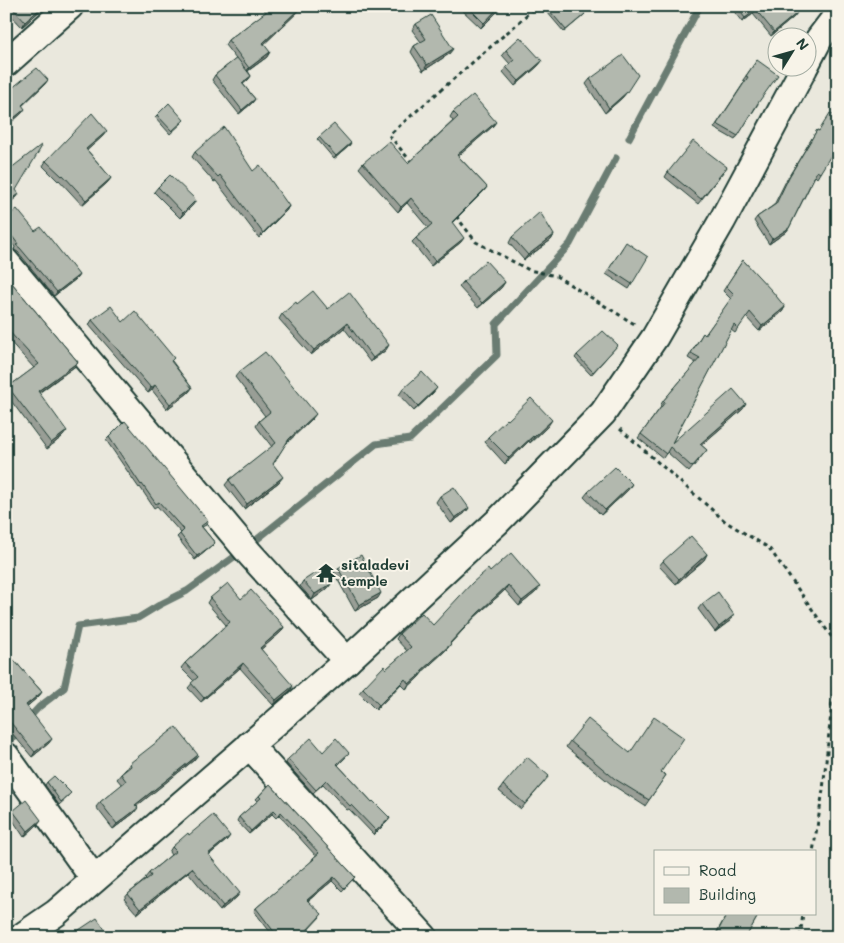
<svg xmlns="http://www.w3.org/2000/svg" width="844" height="943" font-family="Mali,sans-serif">
	<style>
		.lines { fill: none; stroke-linecap: round; stroke-linejoin: round }
		.stream { stroke: #6a7c72; stroke-width: 7 }
		.minor-casing { stroke: #1f3d34; stroke-width: 30 }
		.path { stroke: #1f3d34; stroke-width: 3; stroke-dasharray: 4 4; stroke-linecap: butt }
		.minor { stroke: #f7f3e8; stroke-width: 26 }
		.wall { fill: #999e96; stroke: #1f3d34 }
		.shaded-wall { fill: #7d817a; stroke: #1f3d34 }
		.building { fill: #b2b8ae; stroke: #1f3d34 }
		.labels { text-anchor: middle; stroke-width: 4; stroke-linejoin: round; paint-order: stroke }
		.poi-label { font-size: 14px; font-weight: bold; fill: #1f3d34; stroke: #f7f3e8; text-anchor: start }
	</style>
	<rect width="100%" height="100%" fill="#eae8dd"/>
	<filter id="ink" filterUnits="userSpaceOnUse"><feTurbulence type="fractalNoise" baseFrequency=".02" numOctaves="2"/><feDisplacementMap in="SourceGraphic" scale="10" xChannelSelector="R" yChannelSelector="G"/><feConvolveMatrix kernelMatrix="1 2 1 2 8 2 1 2 1" color-interpolation-filters="sRGB"/></filter>
	<g filter="url(#ink)">
		<g class="lines">
			<g class="stream">
				<path d="M629 138 700 6"/>
				<path d="M250 545 376 444 410 439 497 355 496 324 570 244 616 158"/>
				<path d="M27 720 39 707 64 688 78 626 138 618 161 604 187 591 234 557"/>
				<path d="M6 745 19 730"/>
			</g>
			<defs>
				<g id="minor">
					<path d="M6 63 70 6"/>
					<path d="M806 64 819 39 838 14"/>
					<path d="M6 262 250 554 347 661"/>
					<path d="M249 745 424 937"/>
					<path d="M6 756 94 879"/>
					<path d="M21 937 56 913 347 661 497 522 603 413 655 337 722 221 804 68"/>
				</g>
			</defs>
			<use href="#minor" class="minor-casing"/>
			<g class="path">
				<path d="M412 163 389 135 518 23 536 6"/>
				<path d="M456 216 476 242 529 270 556 276 636 325"/>
				<path d="M620 429 726 522 769 548 838 646 823 790 813 852"/>
				<path d="M800 937 803 914"/>
			</g>
			<use href="#minor" class="minor"/>
		</g>
		<g class="wall">
			<path d="M6 6H45L22 27 6 10Z"/>
			<path d="M261 6H304L264 44 267 57 248 71 251 76 248 80 243 84 255 99 252 103 239 114 212 80 215 75 236 59 225 45 228 40 266 12Z"/>
			<path d="M464 6H501L481 28 461 9Z"/>
			<path d="M730 6H803L796 12 794 17 771 36 753 14 742 22Z"/>
			<path d="M549 10 585 14 583 16 564 32 547 12Z"/>
			<path d="M416 24 449 54 423 71 411 52 414 46 421 42 412 30Z"/>
			<path d="M506 50 542 61 538 66 515 86 503 72 506 67 510 64 502 55Z"/>
			<path d="M757 60 758 104 735 140 714 128 745 81 743 80Z"/>
			<path d="M590 79 623 97 605 113 586 84Z"/>
			<path d="M45 84 22 105V113L6 127V93Z"/>
			<path d="M453 112 493 126 458 156 487 187 483 192 452 223 461 242 431 266 412 242 416 238 428 228 407 203 398 212 359 168 363 163H408L453 121 450 117Z"/>
			<path d="M157 115 182 123 170 134 155 117Z"/>
			<path d="M817 130 833 139 820 173 817 178 815 176 789 228 786 232 769 244 754 221 757 217 774 205 786 181Z"/>
			<path d="M103 136 87 150 111 178 107 183 82 205 59 180 58 181 43 166 46 161Z"/>
			<path d="M319 137 349 146 334 159 317 139Z"/>
			<path d="M195 152 253 171 289 206 286 211 259 238 216 181 214 182 192 157Z"/>
			<path d="M727 167 698 204 665 177 668 172Z"/>
			<path d="M158 187 193 205 180 218 154 192Z"/>
			<path d="M6 218 35 231 79 275 76 279 54 296 18 252 14 250 15 247 6 236Z"/>
			<path d="M554 235 551 240 524 260 509 243 512 237Z"/>
			<path d="M623 247 632 284 629 289 606 274Z"/>
			<path d="M743 260 785 307 782 312 759 331 746 317 735 333 731 330 672 443 743 409 701 445 707 450 689 472 667 452 663 458 638 438 661 407 660 406 663 401 696 363 688 358 703 333 705 335 731 299 723 291Z"/>
			<path d="M6 276 78 362 74 367 39 393 63 436 47 449 6 394V390L8 387 34 368 6 337Z"/>
			<path d="M463 282H505L501 288 478 308 459 287Z"/>
			<path d="M328 309 386 350 370 362 344 328 311 355 279 319 282 314Z"/>
			<path d="M92 320 123 322 172 361 192 388 188 393 167 409 152 390 148 393 89 325Z"/>
			<path d="M616 347 591 375 575 358 577 355Z"/>
			<path d="M239 372 312 419 286 443 273 464 279 482 244 509 225 485 229 480 272 447 256 426 259 421 265 416 235 377Z"/>
			<path d="M403 389 433 393 414 411 399 395Z"/>
			<path d="M508 420 548 426 530 443 529 441 505 464 485 442 488 437Z"/>
			<path d="M109 437 208 521 206 525 202 527 215 543 212 546 195 560 177 537 181 533 157 506 154 508 140 487 139 488 106 440Z"/>
			<path d="M628 490 601 515 584 497 588 492Z"/>
			<path d="M440 496 469 508 465 513 451 523 436 502Z"/>
			<path d="M707 554 704 560 676 584 659 566 663 561Z"/>
			<path d="M338 568 378 598 355 611 334 573Z"/>
			<path d="M490 572 536 592 519 606 505 590 474 618 450 644 447 649 422 672 419 677 406 689 401 684 376 710 359 693 363 688 386 669 407 651 396 639 399 634 433 625Z"/>
			<path d="M303 581 331 584 327 589 312 600 300 586Z"/>
			<path d="M210 598 241 599 284 627 281 632 261 649 290 691 273 705 240 668 201 702 188 688 194 681 181 668 185 663 226 625 207 603Z"/>
			<path d="M702 604 734 615 731 620 715 632 698 609Z"/>
			<path d="M6 651 42 692 38 697 27 706 49 743 32 757 6 726Z"/>
			<path d="M570 741 630 753 666 775 645 806 611 784 566 747Z"/>
			<path d="M323 752 346 757 338 765 372 802 390 818 387 822 374 835 349 809 347 810 323 784 313 793 286 763 288 759Z"/>
			<path d="M194 760 136 806 134 813 113 829 96 807 100 802 122 785 117 779 121 774 126 769 130 763Z"/>
			<path d="M545 781 521 809 499 791 503 785Z"/>
			<path d="M47 782 69 796 59 805 45 785Z"/>
			<path d="M270 784 355 877 342 891 332 881 308 901 320 917 307 931V937H274L254 911 256 908 311 862 313 858 316 856 279 815 276 818 272 814 249 834 237 821 239 817 258 801 256 799Z"/>
			<path d="M13 811 37 825 24 837 10 816Z"/>
			<path d="M189 835 227 840 209 855 237 897 220 911 188 872 137 914 124 899 128 894 146 879 145 878 149 873 171 855 169 852 172 847Z"/>
			<path d="M727 914H759L746 937H714Z"/>
			<path d="M76 932 110 937H73Z"/>
		</g>
		<g class="shaded-wall">
			<path d="M43 6H45L22 27 25 22Z"/>
			<path d="M302 6H304L260 48 263 43Z"/>
			<path d="M500 6H501L500 9 481 28 484 23Z"/>
			<path d="M756 10 753 14 742 22 745 18Z"/>
			<path d="M797 13 794 17 771 36 774 32Z"/>
			<path d="M453 49 449 54 423 71 427 65Z"/>
			<path d="M270 52 267 57 246 72 249 68Z"/>
			<path d="M542 61 538 66 515 86 519 81Z"/>
			<path d="M251 76 248 80 239 87 242 83Z"/>
			<path d="M48 80 45 84 19 109 22 105Z"/>
			<path d="M627 92 623 97 605 113 609 108Z"/>
			<path d="M255 99 252 103 239 114 242 110Z"/>
			<path d="M25 109 22 113 6 127 9 122Z"/>
			<path d="M496 122 493 126 454 160 457 155Z"/>
			<path d="M107 131 103 136 82 155 86 149Z"/>
			<path d="M351 143 349 146 334 159 336 156Z"/>
			<path d="M111 178 107 183 82 205 86 200Z"/>
			<path d="M487 187 483 192 448 227 452 222Z"/>
			<path d="M19 194 17 197 6 206V204Z"/>
			<path d="M411 198 407 203 398 212 401 207Z"/>
			<path d="M196 200 193 205 180 218 183 213Z"/>
			<path d="M289 206 286 211 259 238 263 233Z"/>
			<path d="M789 228 786 232 769 244 772 239Z"/>
			<path d="M554 235 551 240 524 260 528 255Z"/>
			<path d="M464 238 461 242 431 266 435 261Z"/>
			<path d="M79 275 76 279 54 296 57 292Z"/>
			<path d="M505 282 501 288 478 308 482 303Z"/>
			<path d="M785 307 782 312 759 331 762 326Z"/>
			<path d="M347 323 344 328 311 355 314 350Z"/>
			<path d="M389 345 386 350 370 362 373 358Z"/>
			<path d="M78 362 74 367 34 396 38 391Z"/>
			<path d="M155 385 152 390 148 393 151 388Z"/>
			<path d="M192 388 188 393 167 409 170 404Z"/>
			<path d="M437 388 433 393 414 411 418 406Z"/>
			<path d="M746 404 743 409 697 449 700 444Z"/>
			<path d="M316 414 312 419 286 444 289 439Z"/>
			<path d="M552 420 548 426 530 443 534 437Z"/>
			<path d="M67 431 63 436 47 449 51 443Z"/>
			<path d="M533 436 529 441 505 464 509 458Z"/>
			<path d="M283 477 279 482 244 509 247 504Z"/>
			<path d="M632 484 628 490 601 515 605 510Z"/>
			<path d="M469 508 465 513 451 523 455 518Z"/>
			<path d="M215 543 212 546 195 560 197 556Z"/>
			<path d="M707 554 704 560 676 584 679 579Z"/>
			<path d="M331 584 327 589 312 600 315 594Z"/>
			<path d="M508 585 505 590 474 618 446 648 450 643 478 613Z"/>
			<path d="M540 587 536 592 519 606 522 601Z"/>
			<path d="M381 593 378 598 355 611 359 605Z"/>
			<path d="M734 615 731 620 715 632 719 627Z"/>
			<path d="M284 627 281 632 257 653 260 648Z"/>
			<path d="M451 644 447 649 418 676 421 671Z"/>
			<path d="M243 663 240 668 201 702 204 698Z"/>
			<path d="M423 672 419 677 406 689 409 684Z"/>
			<path d="M405 679 401 684 376 710 379 705Z"/>
			<path d="M293 686 290 691 273 705 276 700Z"/>
			<path d="M42 692 38 697 23 710 26 705Z"/>
			<path d="M52 739 49 743 32 757 35 752Z"/>
			<path d="M198 755 194 760 132 810 135 805Z"/>
			<path d="M138 808 134 813 113 829 117 824Z"/>
			<path d="M274 810 272 814 249 834 251 831Z"/>
			<path d="M390 818 387 822 374 835 376 831Z"/>
			<path d="M41 820 37 825 24 837 28 831Z"/>
			<path d="M230 836 227 840 205 858 208 854Z"/>
			<path d="M192 868 188 872 137 914 140 909Z"/>
			<path d="M334 877 332 881 305 903 307 900Z"/>
			<path d="M240 893 237 897 220 911 223 906Z"/>
		</g>
		<g class="building">
			<path d="M11 6H43L25 22Z"/>
			<path d="M269 6H302L263 43 270 52 249 68 228 40 271 8Z"/>
			<path d="M467 6H500L484 23Z"/>
			<path d="M553 6H579L585 14 566 30 549 10Z"/>
			<path d="M736 6H801L796 11 797 13 774 32 756 10 745 18Z"/>
			<path d="M431 15 453 49 427 65 414 46 426 39 416 24Z"/>
			<path d="M520 37 542 61 519 81 506 67 514 60 506 50Z"/>
			<path d="M623 55 638 75 627 92 609 108 590 79Z"/>
			<path d="M237 58 251 76 242 83 255 99 242 110 215 75Z"/>
			<path d="M757 60 778 75 758 103 738 136 717 124 748 77 746 76Z"/>
			<path d="M37 68 48 80 22 105 25 109 9 122 6 119V93Z"/>
			<path d="M473 95 496 122 457 155 487 187 452 222 464 238 435 261 416 238 432 224 411 198 401 207 363 163 389 141 408 163 458 117 453 112Z"/>
			<path d="M169 103 184 120 172 131 157 115Z"/>
			<path d="M92 113 107 131 86 149 111 178 86 200 63 175 62 176 46 161Z"/>
			<path d="M830 113 838 118V132L833 139 838 142V144L820 173 817 171 789 228 772 239 757 217 776 204 789 177 817 130 819 131Z"/>
			<path d="M334 124 351 143 336 156 319 137Z"/>
			<path d="M224 127 253 171 260 165 289 206 263 233 220 175 218 177 195 152Z"/>
			<path d="M693 141 727 167 701 199 668 172Z"/>
			<path d="M41 145 42 146 16 190 19 194 6 204V172Z"/>
			<path d="M170 175 196 200 183 213 158 187Z"/>
			<path d="M17 209 35 231 41 227 79 275 57 292 20 248 16 245 18 244 6 228V218Z"/>
			<path d="M540 212 554 235 528 255 512 237Z"/>
			<path d="M626 242 648 257 632 284 609 269Z"/>
			<path d="M743 260 772 291 785 307 762 326 750 312 738 329 734 325 672 443 733 389 746 404 700 444 707 450 692 467 670 447 666 454 641 434 665 402 663 401 700 358 691 353 703 333 705 335 734 294 726 286Z"/>
			<path d="M486 261 505 282 482 303 463 282Z"/>
			<path d="M6 276 78 362 38 391 67 431 51 443 8 387 39 364 6 328Z"/>
			<path d="M313 291 328 309 349 292 389 345 373 358 347 323 314 350 282 314 296 302 297 304Z"/>
			<path d="M111 306 123 322 135 311 174 358 171 361 192 388 170 404 155 385 151 388 92 320Z"/>
			<path d="M603 331 618 345 593 372 577 355Z"/>
			<path d="M265 352 316 414 289 439 273 464 283 477 247 504 229 480 276 443 259 421 270 412 239 372Z"/>
			<path d="M422 372 437 388 418 406 403 389Z"/>
			<path d="M531 398 552 420 534 437 533 436 509 458 488 437 507 419 508 420Z"/>
			<path d="M125 421 208 521 201 526 215 543 197 556 180 534 184 530 159 502 156 504 142 484 141 485 109 437Z"/>
			<path d="M615 467 632 484 605 510 588 492Z"/>
			<path d="M454 487 469 508 455 518 440 496Z"/>
			<path d="M691 536 707 554 679 579 663 561Z"/>
			<path d="M511 553 540 587 522 601 508 585 478 613 450 643 451 644 421 671 423 672 409 684 405 679 379 705 363 688 384 666 386 669 411 647 399 634 422 613 433 625 472 583 488 569 490 572Z"/>
			<path d="M361 555 381 593 359 605 338 568Z"/>
			<path d="M321 569 331 584 315 594 303 581Z"/>
			<path d="M228 583 241 599 251 590 284 627 260 648 293 686 276 700 243 663 204 698 191 683 198 677 185 663 230 622 210 598Z"/>
			<path d="M718 592 734 615 719 627 702 604Z"/>
			<path d="M6 651 42 692 26 705 52 739 35 752 6 717Z"/>
			<path d="M654 717 684 738 661 772 666 775 649 800 615 779 570 741 588 719 630 753Z"/>
			<path d="M176 727 198 755 135 805 138 808 117 824 100 802 126 781 121 774 131 766 130 763Z"/>
			<path d="M311 738 323 752 336 738 349 753 337 764 372 802 373 801 390 818 376 831 351 805 350 806 326 780 316 790 288 759Z"/>
			<path d="M527 757 549 776 525 804 503 785Z"/>
			<path d="M54 776 71 793 61 802 47 782Z"/>
			<path d="M270 784 355 877 344 888 334 877 307 900 322 914 307 930 310 933 306 937H278L256 908 314 859 313 858 319 853 281 812 279 815 274 810 251 831 239 817 261 798 259 796Z"/>
			<path d="M26 800 41 820 28 831 13 811Z"/>
			<path d="M213 815 230 836 208 854 240 893 223 906 192 868 140 909 128 894 151 876 149 873 176 851 172 847 188 833 189 835Z"/>
			<path d="M727 914H759L746 937H723L717 933Z"/>
			<path d="M97 918 110 937H79L76 932Z"/>
		</g>
	</g>
	<defs>
		<symbol id="temple-bare" viewBox="-9 -9 18 18"><path d="M0-6L5-2H3V0L6.5 2.5H4V6H1.5V3h-3V6H-4V2.5H-6.5L-3 0V-2H-5Z" fill="#1f3d34" stroke="#f7f3e8" stroke-width="2.5" paint-order="stroke"/></symbol>
	</defs>
	<g fill-rule="evenodd">
		<use href="#temple-bare" x="312" y="559" width="28" height="28"/>
	</g>
	<g class="labels">
		<g class="poi-label">
			<text x="341" y="570">sitaladevi<tspan x="341" dy="16">temple</tspan></text>
		</g>
	</g>
	<rect width="844" height="943" fill="none" stroke="#f7f3e8" stroke-width="25"/>
	<rect x="12" y="12" width="819" height="918" fill="none" stroke="#1f3d34" stroke-width="2" filter="url(#ink)"/>
	<rect x="654" y="850" width="162" height="65" fill="#f7f3e8" stroke="#a1aaa0"/>
	<rect x="664" y="867" width="25" height="8" fill="#f7f3e8" stroke="#a1aaa0"/>
	<text x="699" y="876" font-size="15" fill="#1f3d34">Road</text>
	<rect x="664" y="888" width="25" height="15" fill="#b2b8ae" stroke="#a1aaa0"/>
	<text x="699" y="900" font-size="15" fill="#1f3d34">Building</text>
	<g transform="translate(792 52) rotate(53)"><circle r="24" fill="#f7f3e8" stroke="#a1aaa0"/>
	<path d="M0-4L9 19L0 12L-9 19Z" fill="#1f3d34"/>
	<text y="-8" font-size="14" font-weight="bold" text-anchor="middle" fill="#1f3d34">N</text>
	</g>
</svg>
